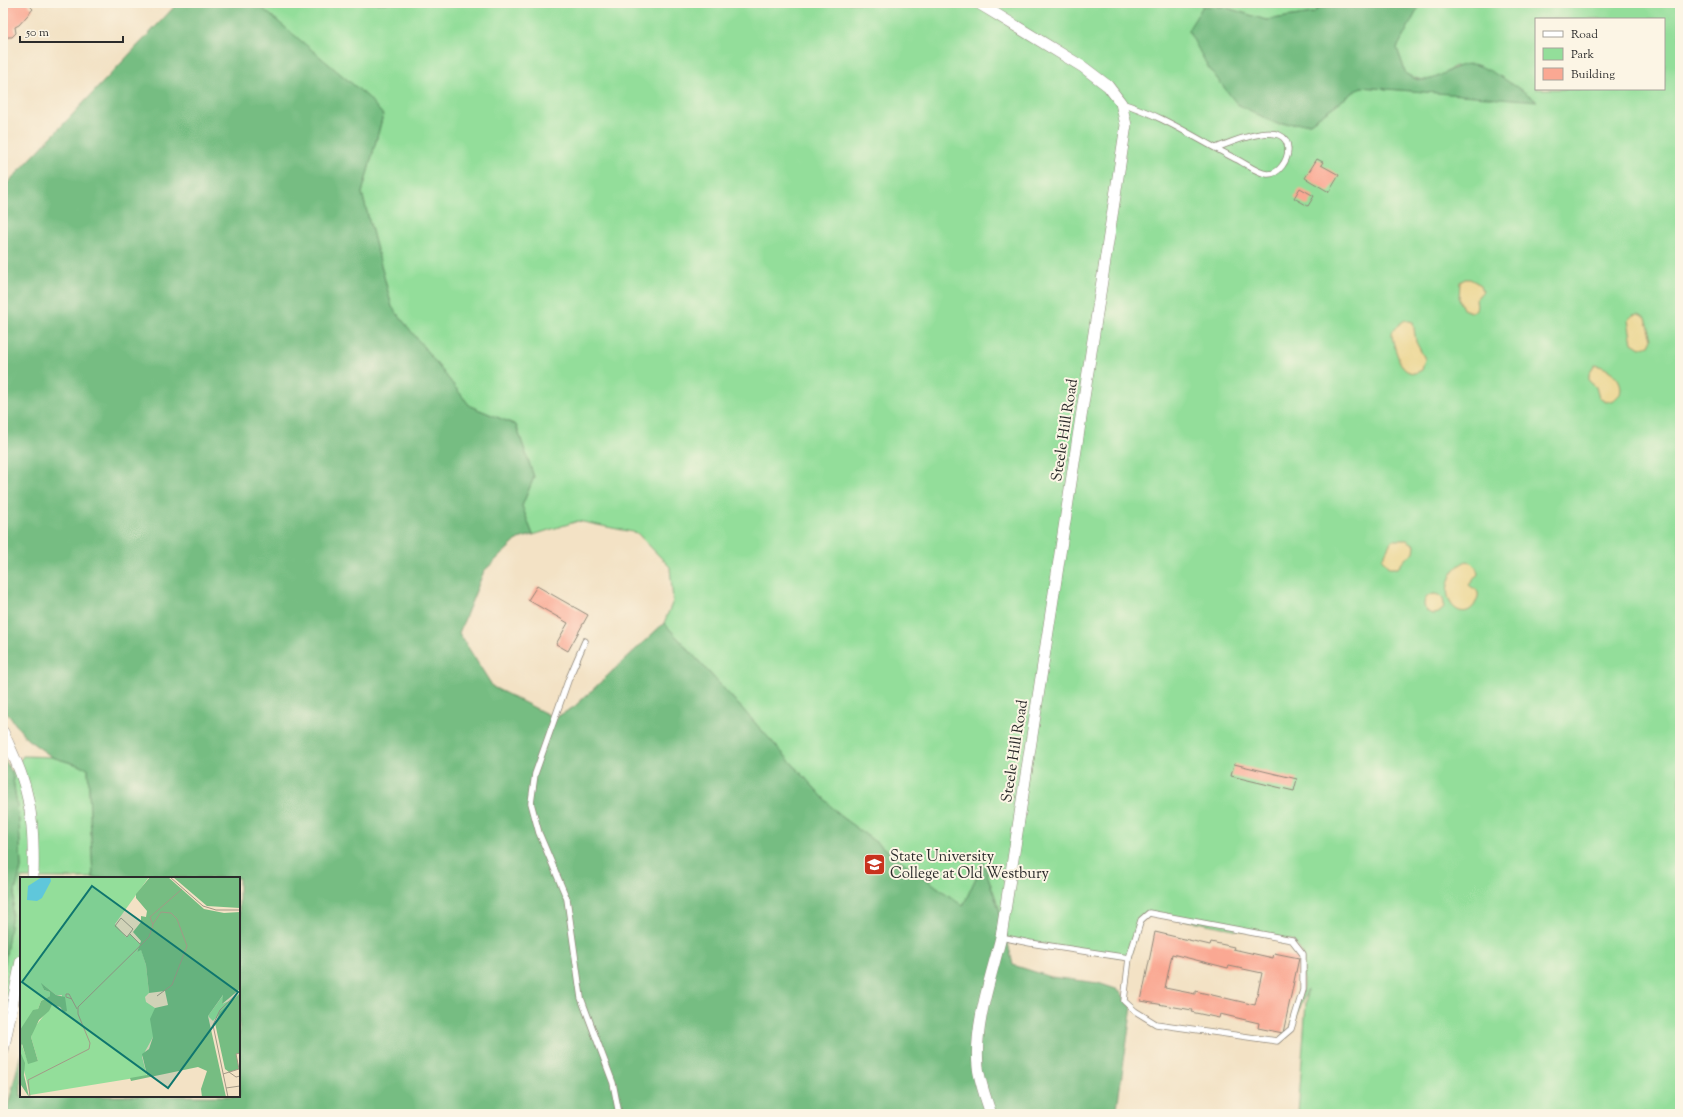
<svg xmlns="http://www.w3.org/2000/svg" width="1683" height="1117" font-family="'Sorts Mill Goudy',serif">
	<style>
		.green { fill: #93de9a; stroke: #5f8462; fill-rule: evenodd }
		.forest { fill: #76bd82; stroke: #507456 }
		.sand { fill: #eeda9e; stroke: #8c8264 }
		.building { fill: #faa893; fill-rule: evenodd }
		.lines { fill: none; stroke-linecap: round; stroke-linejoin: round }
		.lane-casing { stroke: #8f8678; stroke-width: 7 }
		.street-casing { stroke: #8f8678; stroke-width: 12 }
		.lane { stroke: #fff; stroke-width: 5.5 }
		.street { stroke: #fff; stroke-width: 11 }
		.labels { text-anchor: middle; stroke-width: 4; stroke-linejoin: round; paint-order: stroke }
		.street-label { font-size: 15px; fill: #2b2b2b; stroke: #fcf5e5 }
		.poi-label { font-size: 15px; fill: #2b2b2b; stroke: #fcf5e5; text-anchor: start }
		.inset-road { fill: none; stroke: #a39987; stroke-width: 1 }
		.view { fill: #0f766e; fill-opacity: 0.15; stroke: #0f766e; stroke-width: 2 }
		.inset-edge { fill: none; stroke: #2b2b2b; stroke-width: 2 }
	</style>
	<rect width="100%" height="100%" fill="#fcf5e5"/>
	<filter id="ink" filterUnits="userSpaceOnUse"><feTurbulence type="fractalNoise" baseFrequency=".025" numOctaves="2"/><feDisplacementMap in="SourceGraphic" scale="8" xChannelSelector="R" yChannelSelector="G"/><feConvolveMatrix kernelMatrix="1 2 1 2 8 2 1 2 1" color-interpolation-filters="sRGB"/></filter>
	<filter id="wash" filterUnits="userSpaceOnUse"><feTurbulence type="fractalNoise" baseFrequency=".012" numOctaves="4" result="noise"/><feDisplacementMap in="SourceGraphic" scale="16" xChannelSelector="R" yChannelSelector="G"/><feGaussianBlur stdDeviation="0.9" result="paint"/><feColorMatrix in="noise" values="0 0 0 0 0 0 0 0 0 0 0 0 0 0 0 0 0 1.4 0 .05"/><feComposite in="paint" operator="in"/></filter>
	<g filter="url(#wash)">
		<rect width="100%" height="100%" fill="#f3e2c5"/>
		<g class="green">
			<path d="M256 3H1324L1313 13 1266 20 1224 7 1310 123 1361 87 1536 100 1499 76 1455 66C1436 79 1428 85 1406 74L1397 48 1421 3H1680V1114H1298L1307 990 1291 1029 1303 990V954L1292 940 1149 913 1141 920 1129 958 1001 937 1003 919 983 863 963 906 840 816 664 623 673 601 670 567 637 533 578 521 533 535 522 506 534 477 516 425 470 406 392 307 362 193 383 115 367 97ZM1536 19H1664V89H1536Z"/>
			<path d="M23 756 52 757 88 768 93 878H21V986L3 1014V974L15 892 21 868 19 821 12 772Z"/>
		</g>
		<g class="forest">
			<path d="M178 3H256L368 97 383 115 362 193 392 307 470 406 516 425 534 477 522 506 533 535 518 539 484 571 459 633 493 687 555 718 574 707 664 623 840 816 963 906 983 862 1003 921 1013 965 1051 977 1098 983 1119 990 1132 1007 1116 1114H6L21 1053V1096H239V878H93L88 768 52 757 27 739 3 708V188Z"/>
			<path d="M1324 3H1421L1397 48 1406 74C1410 76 1416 80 1420 80 1440 82 1452 63 1472 64 1485 65 1525 92 1537 101L1361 87 1310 123 1277 124 1237 104 1208 67 1188 30 1203 6 1224 7 1266 20 1313 13Z"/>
			<path d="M3 757 12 772 19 821 21 868 15 892 3 974Z"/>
		</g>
		<g class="sand">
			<path d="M1470 279 1481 285 1483 291 1476 299C1477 305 1478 311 1471 312L1463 309 1459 299 1460 282 1465 279Z"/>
			<path d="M1639 314 1646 318 1652 339 1649 345 1640 348 1632 343 1628 320 1633 315Z"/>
			<path d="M1405 320 1413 322 1416 342 1425 359 1422 370 1416 373C1410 373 1405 371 1402 366 1399 362 1391 338 1392 333 1394 327 1400 324 1405 320Z"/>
			<path d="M1595 365C1608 367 1625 379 1620 394L1614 400 1606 402 1599 398 1596 387 1589 381V374Z"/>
			<path d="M1392 540H1407L1415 545 1414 552 1405 559 1398 568H1389L1382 559Z"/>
			<path d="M1467 561C1474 563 1476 566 1478 574L1469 585C1472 588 1477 589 1478 593 1479 596 1477 599 1476 602 1466 624 1439 605 1450 578 1453 570 1459 564 1467 561Z"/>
			<circle cx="1434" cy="604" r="10"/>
		</g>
		<g id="blocks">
			<g class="building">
				<path d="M3 3H27L33 9 19 25 15 27 16 33 12 37H8L3 42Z"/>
				<path d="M1317 159 1323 162 1321 165 1339 175 1329 192 1305 178Z"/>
				<path d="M1300 188 1314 196 1308 206 1294 198Z"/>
				<path d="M537 586 588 615 568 651 556 644 568 623 528 600Z"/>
				<path d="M1234 764 1297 779 1294 791 1231 776Z"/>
				<path d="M1155 932 1210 945 1211 942 1234 947 1233 949 1273 958 1274 953 1299 958 1283 1033 1258 1028 1259 1023 1220 1014 1219 1018 1191 1012 1192 1010 1141 1001ZM1172 954 1228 968 1229 966 1262 973 1255 1005 1195 991V994L1165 988Z"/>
			</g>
		</g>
	</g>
	<g filter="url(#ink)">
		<use href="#blocks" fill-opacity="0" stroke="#8f8678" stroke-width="1"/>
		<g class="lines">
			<defs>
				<g id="lane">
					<path d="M1121 103C1162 115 1198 140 1236 159 1245 163 1257 173 1267 174 1279 175 1288 160 1288 149 1287 117 1229 143 1216 148"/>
					<path d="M585 641 569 678 535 774 531 803 539 833 567 899 581 998 613 1083 619 1114"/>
					<path d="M1149 913 1292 940 1303 954V990L1291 1029 1277 1041 1156 1024 1135 1011 1124 1001 1129 958 1141 920Z"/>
					<path d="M1001 937 1030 943 1129 958"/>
				</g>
				<g id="street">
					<path d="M978 3 1083 67 1108 86 1121 103 1126 125 1001 937C991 978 974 1024 978 1067 980 1083 986 1099 991 1114"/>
					<path d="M3 732C9 746 16 760 21 774 33 808 34 843 33 878"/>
					<path d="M3 1051 21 961"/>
				</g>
			</defs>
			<use href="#lane" class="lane-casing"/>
			<use href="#street" class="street-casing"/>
			<use href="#lane" class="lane"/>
			<use href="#street" class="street"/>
		</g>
	</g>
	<defs>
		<symbol id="school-square" viewBox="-11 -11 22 22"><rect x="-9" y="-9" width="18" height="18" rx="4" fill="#c8321e" stroke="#fcf5e5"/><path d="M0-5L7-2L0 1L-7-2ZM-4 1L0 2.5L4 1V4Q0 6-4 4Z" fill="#fff"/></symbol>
	</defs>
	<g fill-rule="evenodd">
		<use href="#school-square" x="862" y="852" width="25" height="25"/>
	</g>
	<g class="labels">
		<g class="street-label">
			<text transform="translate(1064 430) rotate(-81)" y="5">Steele Hill Road</text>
			<text transform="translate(1014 751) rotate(-81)" y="5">Steele Hill Road</text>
		</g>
		<g class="poi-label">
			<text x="890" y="861">State University<tspan x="890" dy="17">College at Old Westbury</tspan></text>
		</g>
	</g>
	<g transform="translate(20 877)">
		<rect width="220" height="220" fill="#f3e2c5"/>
		<path d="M0 0H129L95 47 106 60 110 57 120 67 117 75 121 72 126 88 129 116 125 120 126 125 135 131 133 160 122 180 127 199 10 218 4 193 0 188V163L8 185 18 184 11 160 14 151 32 128 42 134V118H36L22 107 24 113 30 115V119L21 124 18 132 0 153ZM204 117 202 127 214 122 193 144 188 139Z" fill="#93de9a"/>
		<path d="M130 0H148L184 32 204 36 220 35V112L202 127 203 118 188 139 206 220H182L181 212 187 194 178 190 111 204 110 201 127 198 122 177 129 172 133 160 130 142 135 131 148 128 145 114 129 116 126 88 121 73 117 75 121 64 113 55 121 45V39L126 40 127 34 116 21V17ZM153 0H220V31L187 29ZM21 106 36 118 45 120 47 134 44 135 40 130 32 128 29 134 19 143 11 160 18 184 8 187 2 167 0 170V153L13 133 18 132 21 124 30 119V115L24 113ZM220 116V176L216 177 219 192 209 195 205 192 195 146 200 135ZM0 174 5 186 4 198 9 220 1 208Z" fill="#76bd82"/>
		<path d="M22 0H30L31 4 22 21 17 24 7 23 8 9Z" fill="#5fc7db"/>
		<path class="inset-road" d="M150 0 183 29 196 33H220M101 41 113 52 107 60 95 49ZM133 47 141 35 151 36 157 42 167 69 152 108 137 119M110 57 120 67M52 122 46 120V117H49L57 132M209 195 216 200 220 199M203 197 219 192 216 177 220 176M206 211 220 209M10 220 8 203 69 172 70 166 58 137V130L129 60 133 48 130 40 162 12M208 220 193 148 200 133 220 114"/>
		<path class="view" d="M72 9 218 115 148 211 2 105Z"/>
		<rect width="220" height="220" class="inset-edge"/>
	</g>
	<rect width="1683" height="1117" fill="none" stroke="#fcf5e5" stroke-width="16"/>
	<rect x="1535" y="18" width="130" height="72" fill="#fcf5e5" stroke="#a8a49b"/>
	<rect x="1543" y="31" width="20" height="6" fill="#ffffff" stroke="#a8a49b"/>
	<text x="1571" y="38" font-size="12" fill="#2b2b2b">Road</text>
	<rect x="1543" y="48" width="20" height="12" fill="#93de9a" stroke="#a8a49b"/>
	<text x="1571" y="58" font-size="12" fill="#2b2b2b">Park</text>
	<rect x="1543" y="68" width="20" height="12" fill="#faa893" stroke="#a8a49b"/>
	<text x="1571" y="78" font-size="12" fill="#2b2b2b">Building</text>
	<path d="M20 36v6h103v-6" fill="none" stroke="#2b2b2b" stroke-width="2"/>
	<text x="26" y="36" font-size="12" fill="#2b2b2b" stroke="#fcf5e5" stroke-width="3" paint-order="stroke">50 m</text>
</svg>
